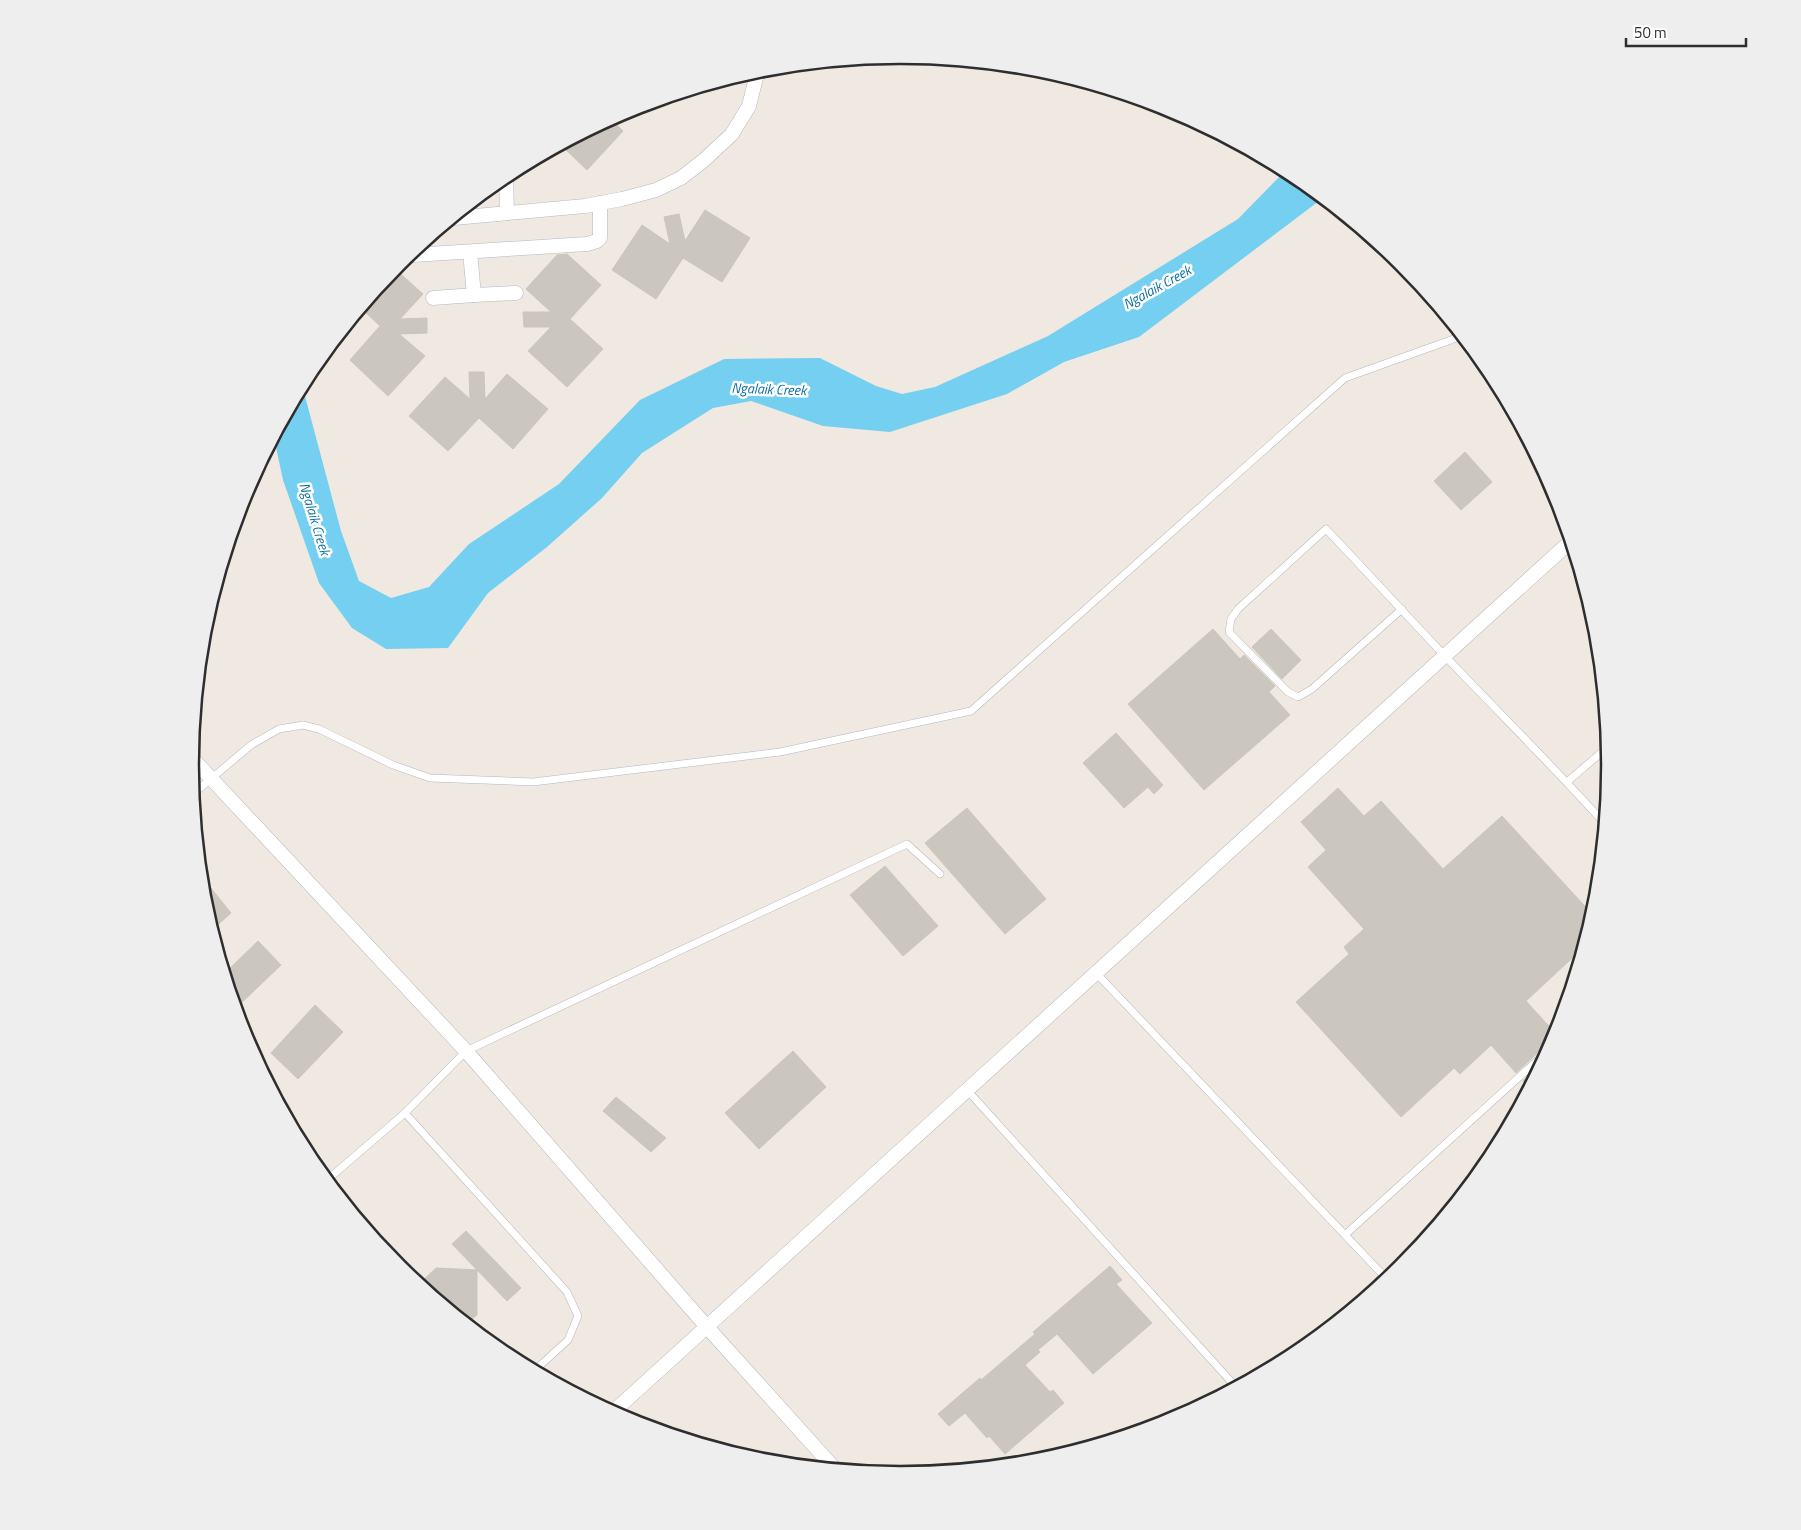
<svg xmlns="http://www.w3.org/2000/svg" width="1801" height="1530" font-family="'Titillium Web',sans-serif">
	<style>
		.water { fill: #75cff0 }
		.building { fill: #cbc7bf; stroke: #cbc5ba }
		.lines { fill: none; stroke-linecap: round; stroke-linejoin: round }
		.service-casing { stroke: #b4b7c1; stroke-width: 8 }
		.minor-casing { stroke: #b4b7c1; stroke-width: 15 }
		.service { stroke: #fff; stroke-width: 7 }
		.minor { stroke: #fff; stroke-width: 14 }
		.labels { text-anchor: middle; stroke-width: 5; stroke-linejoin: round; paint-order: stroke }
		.water-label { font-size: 14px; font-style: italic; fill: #0d6fa3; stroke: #fff }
		.rim { fill: none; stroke: #2e2e2e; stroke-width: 2.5 }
	</style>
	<rect width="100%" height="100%" fill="#efe9e1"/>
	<path class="water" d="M1286 170 1295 175 1323 198 1139 337 1064 362 1007 394 890 432 823 426 751 401 713 408 642 453 602 498 547 547 488 593 448 648 386 649 352 628 319 583 283 480 274 438 302 385 341 531 359 581 391 598 429 587 469 544 559 484 640 400 724 359 820 358 876 386 902 394 935 387 1048 336 1238 219Z"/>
	<g class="building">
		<path d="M610 119 623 131 587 170 561 145Z"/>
		<path d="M705 210 750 238 722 282 683 258 656 299 612 270 642 225 670 244 664 217 679 214 685 241Z"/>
		<path d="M567 254 601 285 570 319 603 349 567 387 528 351 551 327H524L523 312H551L526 289 557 255Z"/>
		<path d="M394 268 423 294 400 319 427 318V333L399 334 425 356 388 396 350 360 380 326 361 308Z"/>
		<path d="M469 372H484L485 399 507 374 548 409 513 449 479 418 448 451 409 416 445 377 470 399Z"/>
		<path d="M1465 452 1492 482 1461 510 1434 481Z"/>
		<path d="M1213 629 1240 659 1244 655 1275 686 1269 692 1290 715 1204 790 1128 704Z"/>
		<path d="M1271 629 1301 660 1282 679 1252 647Z"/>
		<path d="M1116 733 1163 785 1154 794 1148 787 1124 808 1083 763Z"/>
		<path d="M1338 788 1364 816 1381 801 1443 869 1502 816 1593 915 1583 948 1526 1001 1557 1035 1552 1046H1545L1516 1073 1491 1045 1460 1074 1454 1068 1401 1117 1296 1002 1349 954 1344 947 1364 929 1308 867 1326 850 1301 822Z"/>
		<path d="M967 808 1046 899 1005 934 925 843Z"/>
		<path d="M885 866 938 926 903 956 850 895Z"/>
		<path d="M202 877 231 913 212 930 204 903Z"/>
		<path d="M258 941 281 965 236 1008 225 973Z"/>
		<path d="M315 1005 343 1032 298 1079 271 1053Z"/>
		<path d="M793 1051 826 1087 759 1149 725 1113Z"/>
		<path d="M1542 1063 1529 1088 1523 1081Z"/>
		<path d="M616 1097 666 1138 651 1152 603 1111Z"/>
		<path d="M466 1231 521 1288 507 1301 452 1244Z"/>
		<path d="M1110 1266 1122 1280 1116 1284 1152 1323 1093 1374 1057 1334 1038 1350 1040 1352 1025 1365 1050 1392 1053 1390 1064 1403 1005 1454 989 1436 987 1438 965 1413 949 1426 938 1414 980 1378 981 1380 1035 1334 1033 1332Z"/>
		<path d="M436 1268 477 1270V1315L467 1323 419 1284Z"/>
	</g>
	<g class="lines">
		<defs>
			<g id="service">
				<path d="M1402 609 1312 689 1298 697 1288 692 1229 632 1231 619 1238 609 1326 529C1366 571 1405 614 1445 656 1498 712 1553 766 1605 824"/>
				<path d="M1567 782 1609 746"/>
				<path d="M193 794 251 745 279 729 303 725 319 729 393 765 430 778 533 782 780 752 971 711 1345 378 1462 336"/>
				<path d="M1096 973 1384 1276 1318 1337"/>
				<path d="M967 1090 1236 1387"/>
				<path d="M405 1113 567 1292 578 1316 568 1340 534 1371"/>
				<path d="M327 1180 405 1113 466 1051 907 844 940 874"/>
				<path d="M1346 1234 1549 1050"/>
			</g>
			<g id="minor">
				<path d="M506 174 507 213"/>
				<path d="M454 218 585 206 622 199 656 190 681 178 703 161 732 134 749 106 758 70"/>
				<path d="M413 255 587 244 597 241 600 238V203"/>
				<path d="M474 295 516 293"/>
				<path d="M433 298 474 295 470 252"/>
				<path d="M191 757 466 1051 707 1327 834 1468"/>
				<path d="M613 1412 1571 541"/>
			</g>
		</defs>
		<use href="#service" class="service-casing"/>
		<use href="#minor" class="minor-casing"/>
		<use href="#service" class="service"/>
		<use href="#minor" class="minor"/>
	</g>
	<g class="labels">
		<g class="water-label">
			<text transform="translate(1157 287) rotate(-29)" y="5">Ngalaik Creek</text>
			<text transform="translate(769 389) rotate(2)" y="5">Ngalaik Creek</text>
			<text transform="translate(315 519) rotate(73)" y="5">Ngalaik Creek</text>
		</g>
	</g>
	<path d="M0 0H1801V1530H0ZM199 765a701 701 0 1 1 1402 0a701 701 0 1 1-1402 0Z" fill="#eee" fill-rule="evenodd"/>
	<path class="rim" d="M199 765a701 701 0 1 1 1402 0a701 701 0 1 1-1402 0Z"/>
	<path d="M1626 38v8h120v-8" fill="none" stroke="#2e2e2e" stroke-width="2.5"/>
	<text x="1634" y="38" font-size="15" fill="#2e2e2e" stroke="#ffffff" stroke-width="4" paint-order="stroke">50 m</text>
</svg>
